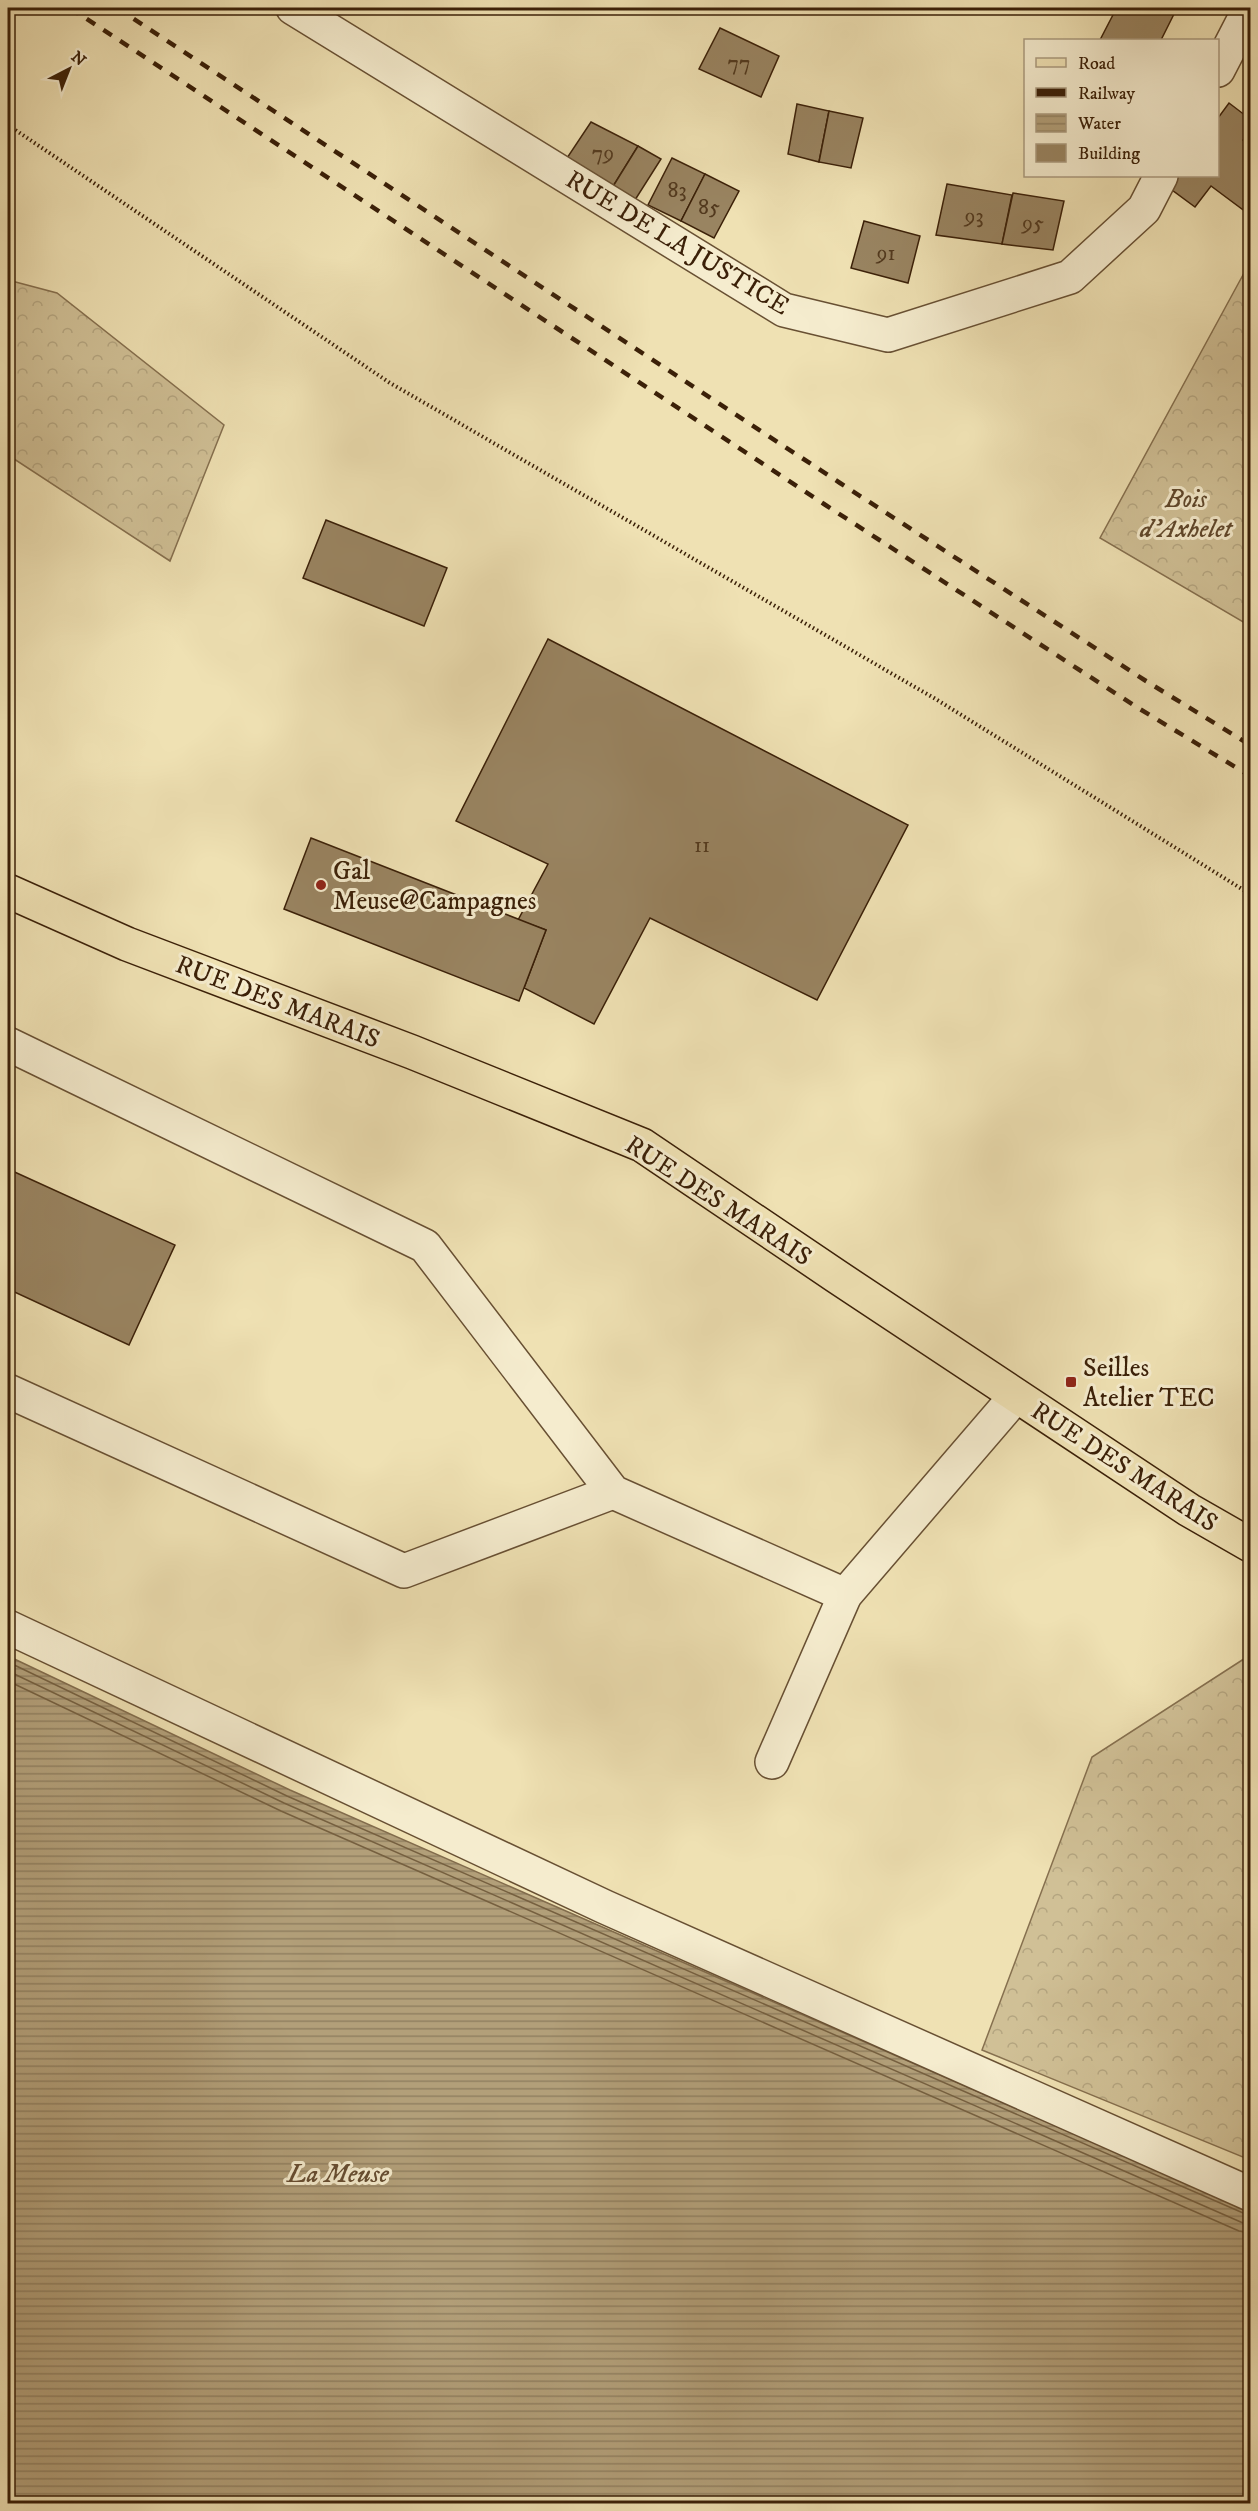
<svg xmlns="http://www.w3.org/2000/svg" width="1258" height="2511" font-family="'IM FELL DW Pica',serif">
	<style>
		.forest { fill: url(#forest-crowns); stroke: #86704f; stroke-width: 1.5 }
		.water { fill: url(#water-rules); stroke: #826c4c; stroke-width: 1.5 }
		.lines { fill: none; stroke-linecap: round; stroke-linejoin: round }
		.shore { stroke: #766040; stroke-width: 1.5 }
		.building { fill: #998461; stroke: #3b2008; stroke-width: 1.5 }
		.minor-casing { stroke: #685033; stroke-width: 36 }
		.major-casing { stroke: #3b2008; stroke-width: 36 }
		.path { stroke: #3b2008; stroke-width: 4; stroke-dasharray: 1.5 3; stroke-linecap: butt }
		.minor { stroke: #f5ecce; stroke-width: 33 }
		.major { stroke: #efe1b3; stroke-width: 33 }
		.rail { stroke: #3b2008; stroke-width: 4.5; stroke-dasharray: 10 10; stroke-linecap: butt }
		.poi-dot { fill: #8f2418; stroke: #f5ecce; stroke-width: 2 }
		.labels { text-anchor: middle; stroke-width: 6; stroke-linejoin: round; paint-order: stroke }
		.number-label { font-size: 22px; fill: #52391e }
		.street-label { font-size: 26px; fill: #3b2008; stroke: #f5ecce }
		.park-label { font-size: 26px; font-style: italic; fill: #60482c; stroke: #f5ecce }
		.poi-label { font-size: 26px; fill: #3b2008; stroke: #f5ecce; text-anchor: start }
		.water-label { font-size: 27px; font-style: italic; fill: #654c30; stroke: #f5ecce }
	</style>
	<defs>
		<pattern id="forest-crowns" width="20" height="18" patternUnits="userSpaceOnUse" patternTransform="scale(1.5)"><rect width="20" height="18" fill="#d0c096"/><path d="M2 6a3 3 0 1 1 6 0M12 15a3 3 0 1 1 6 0" fill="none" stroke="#b4a580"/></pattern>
		<pattern id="water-rules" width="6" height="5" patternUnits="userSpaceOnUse" patternTransform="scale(1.5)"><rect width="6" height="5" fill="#b29f79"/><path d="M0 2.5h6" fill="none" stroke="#928161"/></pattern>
	</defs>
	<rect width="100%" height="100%" fill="#efe1b3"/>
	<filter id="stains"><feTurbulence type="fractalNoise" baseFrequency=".00333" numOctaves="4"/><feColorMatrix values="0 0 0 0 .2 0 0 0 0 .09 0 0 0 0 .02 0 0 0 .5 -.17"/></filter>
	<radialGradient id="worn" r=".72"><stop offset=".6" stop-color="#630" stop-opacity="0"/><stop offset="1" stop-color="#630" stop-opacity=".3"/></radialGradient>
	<g class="forest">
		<path d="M1250 262V626L1100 538Z"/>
		<path d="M8 280 57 293 224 425 170 561 8 455Z"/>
		<path d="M1250 1655V2160L982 2050 1092 1757Z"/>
	</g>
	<path class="water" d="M8 1656 290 1790 1250 2211V2503H8Z"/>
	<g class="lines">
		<g class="shore">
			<path d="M8 1662 287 1796 1250 2216"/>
			<path d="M8 1671 284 1803 1243 2223 1250 2224"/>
			<path d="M8 1681 281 1811 1239 2231 1250 2233"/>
		</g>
	</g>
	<g class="building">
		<path d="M1113 8H1177L1161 40H1100L1116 9Z"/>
		<path d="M720 28 779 56 761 97 699 69Z"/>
		<path d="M1229 103 1250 119V130L1243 140 1250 146V215L1211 186 1195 207 1168 187 1176 176H1218V118Z"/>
		<path d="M797 104 829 111 819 162 788 154Z"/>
		<path d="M829 111 863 118 851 168 819 162Z"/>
		<path d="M591 122 638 146 612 188 567 158Z"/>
		<path d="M638 146 661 159 635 200 612 188Z"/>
		<path d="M672 158 705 174 681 221 648 205Z"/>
		<path d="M705 174 739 191 714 238 681 221Z"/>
		<path d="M947 184 1012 195 1002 244 936 235Z"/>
		<path d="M1013 193 1064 201 1053 250 1002 244Z"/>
		<path d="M864 221 920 236 908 283 851 268Z"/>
		<path d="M326 520 447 568 424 626 303 578Z"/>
		<path d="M548 639 908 825 817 1000 650 918 594 1024 524 988 546 930 518 920 548 864 456 821Z"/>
		<path d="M311 838 546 930 519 1001 284 909Z"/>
		<path d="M8 1169 175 1245 129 1345 8 1289Z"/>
	</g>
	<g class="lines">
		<defs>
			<g id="minor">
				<path d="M293 8 784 310 888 335 1070 277 1144 209 1161 176"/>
				<path d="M1218 70 1250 8"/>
				<path d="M8 1044 425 1246 613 1492 845 1595"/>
				<path d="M8 1391 404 1571 613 1492"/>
				<path d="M8 1627 605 1907 1250 2194"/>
				<path d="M772 1762 845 1595 1016 1396"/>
			</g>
			<path id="major" d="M8 891 127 944 412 1052 642 1145 836 1276 1189 1510 1250 1545"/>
		</defs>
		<use href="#minor" class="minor-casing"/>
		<use href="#major" class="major-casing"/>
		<path class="path" d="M8 125 390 383 934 698 1250 894"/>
		<use href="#minor" class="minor"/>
		<use href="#major" class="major"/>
		<g class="rail">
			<path d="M70 8 824 504 1135 706 1250 776"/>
			<path d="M117 8 840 483 1146 681 1250 745"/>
		</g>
	</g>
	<g class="poi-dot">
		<circle cx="321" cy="885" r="6"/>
		<rect x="1065" y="1376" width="12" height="12" rx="3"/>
	</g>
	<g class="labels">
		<g class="number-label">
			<text x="739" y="70">77</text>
			<text x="603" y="160">79</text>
			<text x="677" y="197">83</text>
			<text x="709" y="214">85</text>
			<text x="974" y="223">93</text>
			<text x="1033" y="230">95</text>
			<text x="886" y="260">91</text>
			<text x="702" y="852">11</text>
		</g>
		<g class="street-label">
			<text transform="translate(678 242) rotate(31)" y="9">RUE DE LA JUSTICE</text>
			<text transform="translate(278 1001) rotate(21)" y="9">RUE DES MARAIS</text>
			<text transform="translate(719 1200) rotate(33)" y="9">RUE DES MARAIS</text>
			<text transform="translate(1125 1466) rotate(33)" y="9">RUE DES MARAIS</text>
		</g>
		<g class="park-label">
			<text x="1186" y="507">Bois<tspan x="1186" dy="30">d'Axhelet</tspan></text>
		</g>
		<g class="poi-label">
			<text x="333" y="879">Gal<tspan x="333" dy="30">Meuse@Campagnes</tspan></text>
			<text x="1083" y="1376">Seilles<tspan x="1083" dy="30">Atelier TEC</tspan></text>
		</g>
		<g class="water-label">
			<text x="338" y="2182">La Meuse</text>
		</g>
	</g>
	<rect width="1258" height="2511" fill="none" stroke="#efe1b3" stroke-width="30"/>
	<rect x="9" y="9" width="1240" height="2493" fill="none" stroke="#3b2008" stroke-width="3"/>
	<rect x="15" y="15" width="1228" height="2481" fill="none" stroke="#3b2008" stroke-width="1.5"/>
	<rect x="1024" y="39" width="195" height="138" fill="#f5ecce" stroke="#ab9a7f" stroke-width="1.5"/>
	<rect x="1036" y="58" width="30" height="9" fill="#efe1b3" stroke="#ab9a7f" stroke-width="1.5"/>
	<text x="1078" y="69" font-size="18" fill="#3b2008">Road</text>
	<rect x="1036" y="88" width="30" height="9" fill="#3b2008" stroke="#ab9a7f" stroke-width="1.5"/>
	<text x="1078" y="99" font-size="18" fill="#3b2008">Railway</text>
	<rect x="1036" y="114" width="30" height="18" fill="url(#water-rules)" stroke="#ab9a7f" stroke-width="1.5"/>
	<text x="1078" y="129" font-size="18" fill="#3b2008">Water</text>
	<rect x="1036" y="144" width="30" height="18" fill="#998461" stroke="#ab9a7f" stroke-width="1.5"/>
	<text x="1078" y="159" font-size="18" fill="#3b2008">Building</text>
	<g transform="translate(69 69) rotate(42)" stroke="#f5ecce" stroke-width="4.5" paint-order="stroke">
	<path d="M0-4.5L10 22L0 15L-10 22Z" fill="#3b2008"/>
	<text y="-9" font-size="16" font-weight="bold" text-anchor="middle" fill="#3b2008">N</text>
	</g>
	<rect width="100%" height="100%" filter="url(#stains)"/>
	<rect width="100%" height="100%" fill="url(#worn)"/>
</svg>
